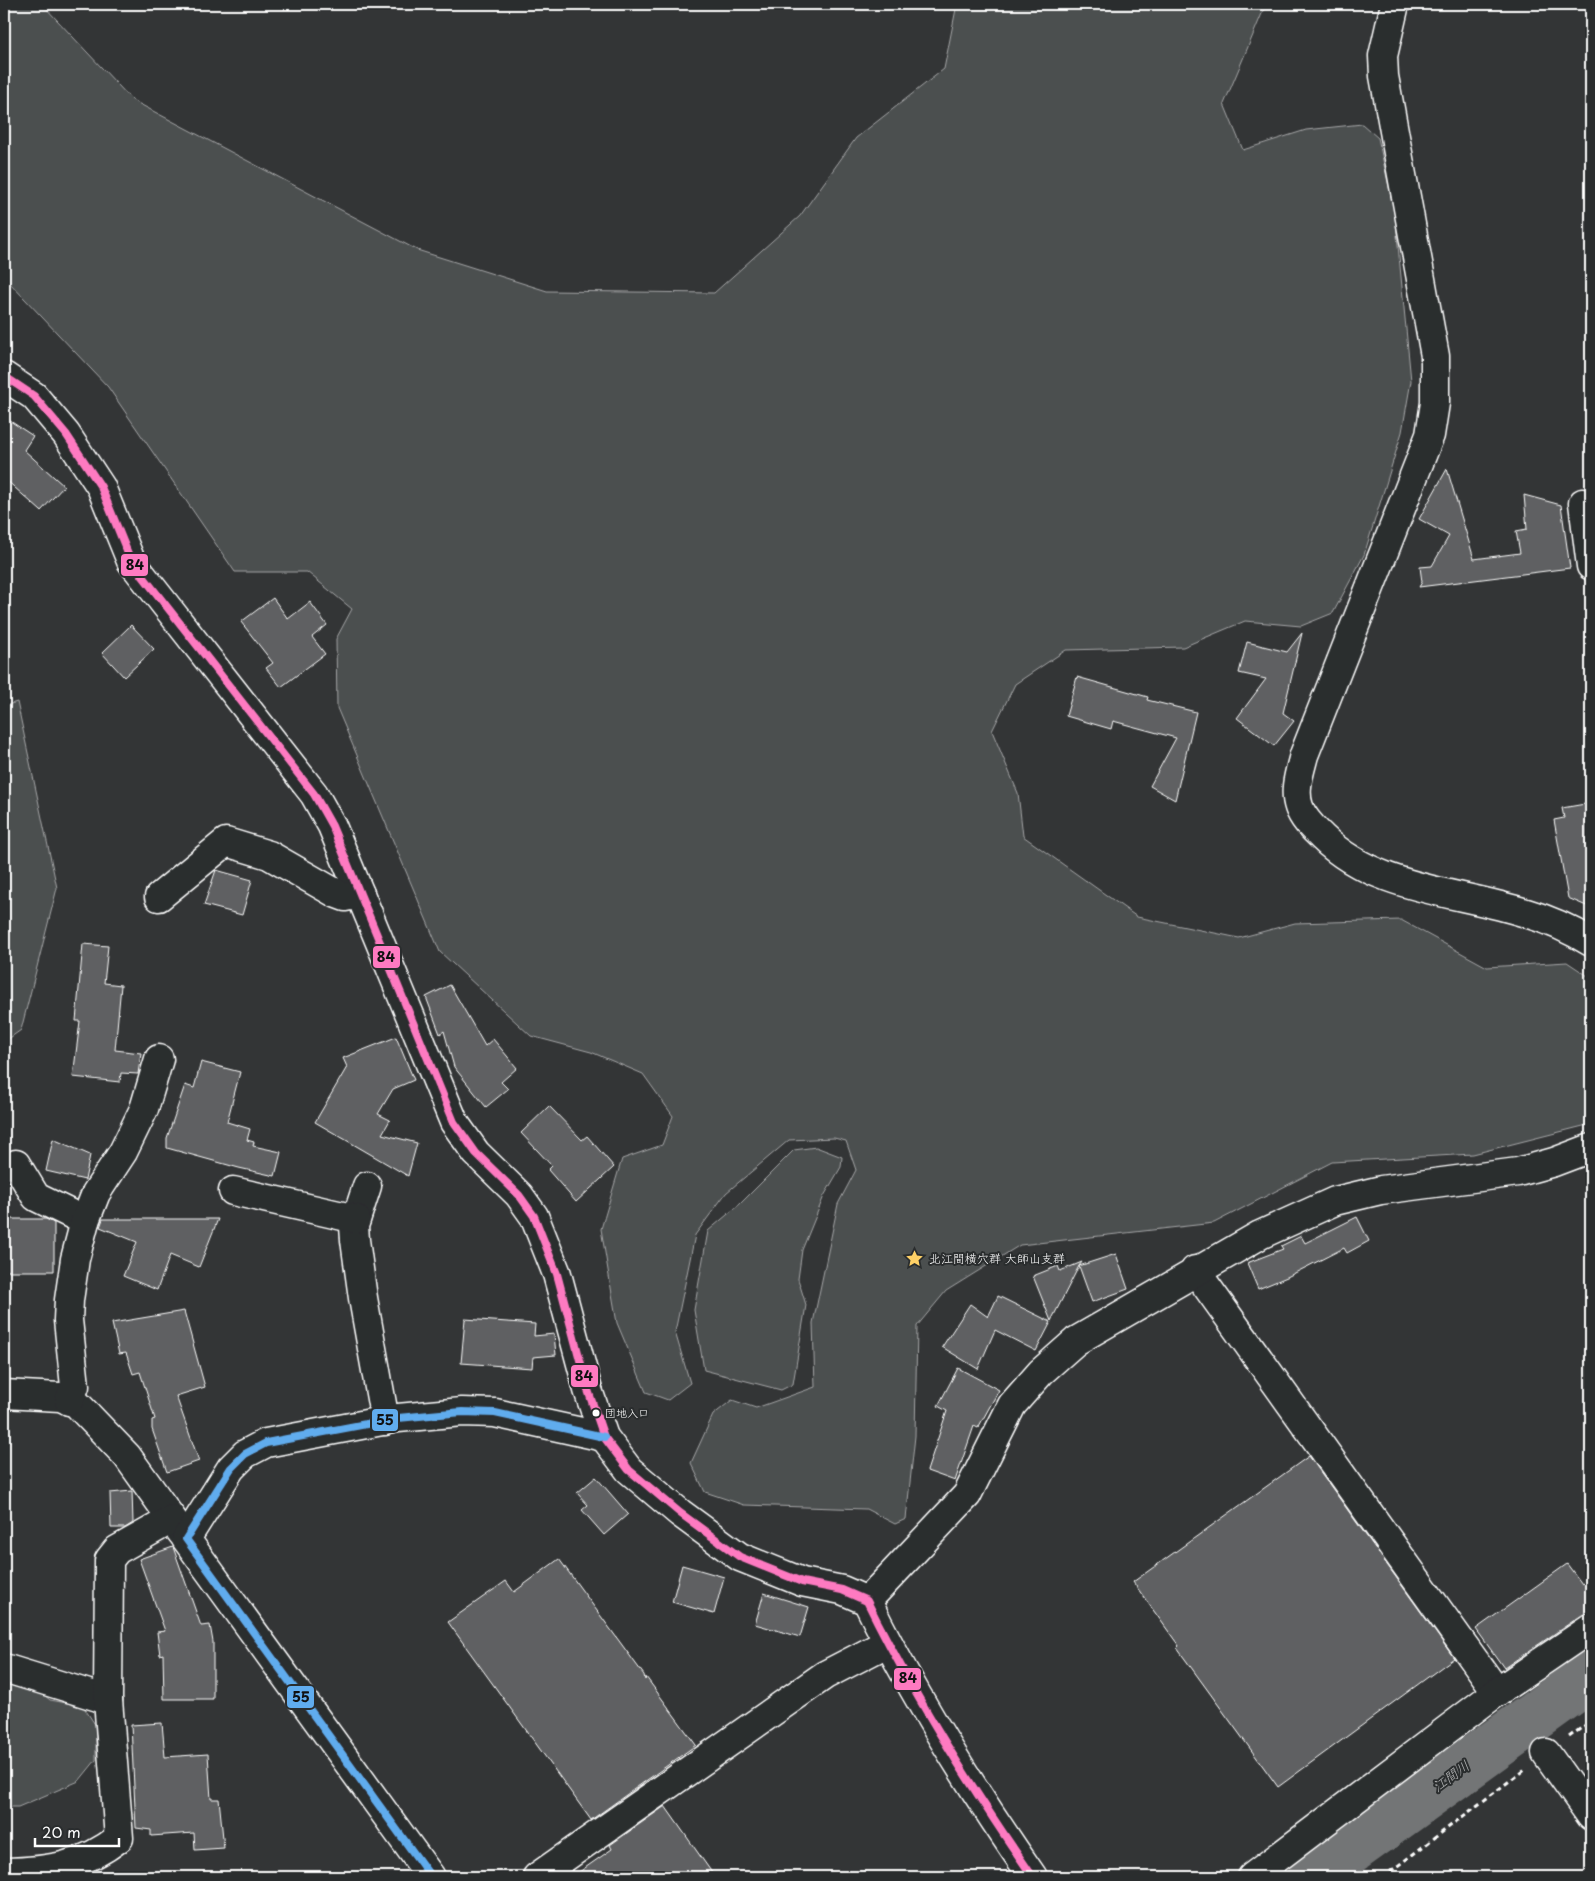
<svg xmlns="http://www.w3.org/2000/svg" width="1595" height="1881" font-family="'Playpen Sans','Klee One',sans-serif">
	<style>
		.green { fill: #4c4f50; stroke: #a6a7a8 }
		.lines { fill: none; stroke-linecap: round; stroke-linejoin: round }
		.river { stroke: #737576; stroke-width: 50 }
		.building { fill: #5f6162; stroke: #fff }
		.minor-casing { stroke: #fff; stroke-width: 31 }
		.path { stroke: #fff; stroke-width: 3; stroke-dasharray: 5 4; stroke-linecap: butt }
		.minor { stroke: #2a2d2e; stroke-width: 28 }
		.bus-1-casing { stroke: #2a2d2e; stroke-width: 11 }
		.bus-2-casing { stroke: #2a2d2e; stroke-width: 11 }
		.bus-1 { stroke: #fe7ac1; stroke-width: 8 }
		.bus-2 { stroke: #60acee; stroke-width: 8 }
		.bus-dot { fill: #fff; stroke: #2a2d2e; stroke-width: 2 }
		.labels { text-anchor: middle; stroke-width: 4; stroke-linejoin: round; paint-order: stroke }
		.bus-label { font-size: 11px; fill: #fff; stroke: #2a2d2e; text-anchor: start }
		.poi-label { font-size: 12px; fill: #fff; stroke: #2a2d2e; text-anchor: start }
		.water-label { font-size: 14px; font-style: italic; fill: #b2b3b4; stroke: #2a2d2e }
		.line-badge { stroke: #2a2d2e; stroke-width: 2 }
		.pale-badge-label { font-size: 14px; text-anchor: middle; font-weight: bold; fill: #111 }
	</style>
	<rect width="100%" height="100%" fill="#333536"/>
	<filter id="ink" filterUnits="userSpaceOnUse"><feTurbulence type="fractalNoise" baseFrequency=".02" numOctaves="2"/><feDisplacementMap in="SourceGraphic" scale="10" xChannelSelector="R" yChannelSelector="G"/><feConvolveMatrix kernelMatrix="1 2 1 2 8 2 1 2 1" color-interpolation-filters="sRGB"/></filter>
	<g filter="url(#ink)">
		<g class="green">
			<path d="M4 4H42L132 100 417 250 547 291 714 293 800 216 856 138 944 69 957 4H1266L1224 104 1243 150 1306 130 1362 124 1378 138 1395 214 1411 381 1402 432 1364 555 1333 613 1301 626 1245 621 1183 647 1066 650 1015 684 992 731 1018 793 1023 836 1137 917 1239 938 1295 923 1401 920 1487 967 1567 962 1591 978V1124L1473 1154 1332 1162 1214 1223 1020 1245 946 1291 917 1326 915 1436 906 1519 895 1524 866 1509 744 1505 705 1492 691 1463 713 1415 732 1400 756 1408 815 1387 813 1323 838 1204 856 1170 846 1141 834 1138 789 1140 726 1193 695 1235 675 1332 690 1383 668 1400 646 1392 617 1323 601 1229 622 1159 662 1145 673 1116 643 1074 591 1052 531 1036 440 952 337 708 336 639 352 609 307 572H235L108 387 8 281 4 272Z"/>
			<path d="M17 702 57 888 21 1030 4 1042V706Z"/>
			<path d="M816 1147 842 1157 841 1167 824 1196 802 1250 798 1279 806 1305 793 1384 781 1390 704 1370 694 1310 708 1231 740 1204 794 1150Z"/>
			<path d="M4 1683 37 1689 50 1700 83 1706 96 1726V1760L79 1781 18 1807H4Z"/>
		</g>
		<g class="lines">
			<path class="river" d="M1312 1877 1591 1676"/>
		</g>
		<g class="building">
			<path d="M4 417 33 436 24 450 64 486 41 511 5 479 4 481Z"/>
			<path d="M1447 469 1474 559 1520 553 1516 531 1527 529 1524 495 1561 505 1570 568 1419 587 1422 582 1420 567 1432 566 1449 536 1419 519Z"/>
			<path d="M273 598 288 619 310 602 327 625 312 637 325 654 281 687 266 668 273 663 241 622Z"/>
			<path d="M131 625 154 649 124 677 102 653Z"/>
			<path d="M1302 633 1283 713 1294 721 1274 746 1237 718 1266 679 1239 673 1247 642 1287 652Z"/>
			<path d="M1077 677 1148 697 1147 700 1196 712 1175 800 1150 786 1176 738 1113 721 1111 729 1066 716Z"/>
			<path d="M1591 803V908L1568 898 1554 820 1564 818 1562 808Z"/>
			<path d="M216 870 252 880 242 915 204 905Z"/>
			<path d="M83 944 108 946 104 983 121 985 115 1050 141 1053 138 1074 121 1073 120 1082 73 1077 80 1021H76Z"/>
			<path d="M450 985 485 1046 493 1039 517 1068 501 1082 508 1089 486 1107 454 1067 444 1031 440 1034 426 997Z"/>
			<path d="M396 1037 414 1080 393 1089 378 1114 390 1120 382 1134 417 1143 408 1176 315 1122 347 1067 343 1058Z"/>
			<path d="M201 1062 240 1072 227 1122 250 1129 247 1140 254 1142 253 1146 281 1152 275 1176 239 1168 167 1148V1138L185 1085 194 1088Z"/>
			<path d="M549 1106 582 1140 587 1136 614 1167 576 1202 548 1170 552 1166 521 1133Z"/>
			<path d="M53 1139 90 1155 85 1180 46 1171Z"/>
			<path d="M1357 1217 1369 1241 1347 1253 1344 1248 1287 1277 1258 1289 1247 1263 1283 1249 1281 1246 1301 1236 1305 1243Z"/>
			<path d="M4 1219H46L54 1223V1271H4Z"/>
			<path d="M103 1219H218L199 1267 170 1255 157 1290 123 1276 137 1242 100 1227Z"/>
			<path d="M1116 1254 1128 1289 1092 1302 1079 1266 1051 1321 1033 1276 1058 1266 1060 1271 1082 1262 1079 1266Z"/>
			<path d="M998 1296 1051 1322 1036 1351 995 1330 978 1369 942 1347 970 1304 988 1317Z"/>
			<path d="M184 1311 205 1387 176 1396 199 1461 167 1472 152 1429V1420L155 1419 140 1372 133 1374 126 1353 119 1354 112 1323Z"/>
			<path d="M465 1319 535 1324 534 1336 554 1334 556 1355 533 1357 532 1368 461 1363Z"/>
			<path d="M958 1368 999 1390 978 1428 974 1426 955 1481 927 1471 947 1411 938 1406Z"/>
			<path d="M1309 1456 1454 1658 1278 1787 1177 1648 1179 1646 1133 1582Z"/>
			<path d="M596 1477 628 1514 604 1535 582 1510 588 1505 577 1493Z"/>
			<path d="M132 1491 133 1523 125 1528H111L110 1493Z"/>
			<path d="M173 1547 201 1626 210 1625 213 1642V1699H164L163 1654 160 1655 157 1632 165 1631 139 1559Z"/>
			<path d="M559 1559 644 1675 645 1680 646 1677 696 1745 591 1820 448 1622 506 1581 514 1592Z"/>
			<path d="M1567 1564 1582 1584 1591 1577V1612L1582 1615 1504 1668 1476 1629Z"/>
			<path d="M682 1565 724 1577 714 1614 672 1602Z"/>
			<path d="M764 1593 809 1607 800 1637 755 1624Z"/>
			<path d="M162 1723 165 1757 208 1754 211 1799H219L224 1848 195 1850 194 1833 151 1836V1830L136 1828 131 1725Z"/>
			<path d="M665 1806 715 1877H572L612 1849 610 1845Z"/>
		</g>
		<g class="lines">
			<defs>
				<g id="minor">
					<path d="M1395 4 1383 56 1384 76 1435 356V403L1430 435 1304 755C1300 771 1293 790 1299 807 1303 819 1313 828 1322 837 1376 890 1457 891 1526 913 1550 920 1570 929 1591 942"/>
					<path d="M4 376 34 396 66 434 101 487 131 561 314 794 332 826 454 1122 476 1153 519 1195 534 1216 557 1274 588 1390 604 1437 629 1470 680 1513 740 1557 802 1582 842 1590 867 1601C914 1697 972 1789 1033 1877"/>
					<path d="M1583 503 1591 566"/>
					<path d="M159 897 226 842 269 855 337 894 345 897 360 894"/>
					<path d="M16 1164 36 1197 85 1221"/>
					<path d="M367 1186 354 1226 355 1240 363 1298 385 1421"/>
					<path d="M233 1191 356 1219"/>
					<path d="M1195 1270 1497 1692"/>
					<path d="M4 1394 60 1397 76 1403 127 1456 182 1533"/>
					<path d="M69 1401 75 1386 68 1320 69 1300 75 1259 85 1221 96 1193 123 1152 144 1109 159 1059"/>
					<path d="M867 1601 967 1495 1012 1405 1041 1372 1076 1341 1260 1235 1335 1201 1381 1190 1518 1172 1554 1162 1591 1148"/>
					<path d="M4 1668 108 1700"/>
					<path d="M1546 1753 1591 1816"/>
					<path d="M4 1872C49 1871 82 1867 119 1838L108 1700 109 1560 117 1550 172 1519"/>
					<path d="M431 1877 186 1539 231 1468 245 1454 266 1443 398 1418 462 1412 495 1413 604 1437"/>
					<path d="M537 1877 825 1675 887 1643"/>
					<path d="M1252 1877 1497 1692 1591 1628"/>
				</g>
			</defs>
			<use href="#minor" class="minor-casing"/>
			<g class="path">
				<path d="M1569 1737 1591 1721"/>
				<path d="M1383 1877 1524 1770"/>
			</g>
			<use href="#minor" class="minor"/>
			<defs>
				<path id="bus-1" d="M4 376 34 396 66 434 101 487 131 561 314 794 332 826 454 1122 476 1153 519 1195 534 1216 557 1274 588 1390 604 1437 629 1470 680 1513 740 1557 802 1582 842 1590 867 1601C914 1697 972 1789 1033 1877"/>
				<path id="bus-2" d="M431 1877 186 1539 231 1468 245 1454 266 1443 398 1418 462 1412 495 1413 604 1437"/>
			</defs>
			<use href="#bus-1" class="bus-1-casing"/>
			<use href="#bus-2" class="bus-2-casing"/>
			<use href="#bus-1" class="bus-1"/>
			<use href="#bus-2" class="bus-2"/>
		</g>
	</g>
	<defs>
		<symbol id="sight-bare" viewBox="-9 -9 18 18"><path d="M0-6L1.8-2.2L6-1.7L2.9 1.2L3.7 5.4L0 3.3L-3.7 5.4L-2.9 1.2L-6-1.7L-1.8-2.2Z" fill="#ffd166" stroke="#2a2d2e" stroke-width="2.5" paint-order="stroke"/></symbol>
	</defs>
	<g fill-rule="evenodd">
		<use href="#sight-bare" x="902" y="1246" width="25" height="25"/>
	</g>
	<circle class="bus-dot" cx="596" cy="1413" r="4.5"/>
	<g class="labels">
		<g class="bus-label">
			<text x="605" y="1417">団地入口</text>
		</g>
		<g class="poi-label">
			<text x="929" y="1263">北江間横穴群 大師山支群</text>
		</g>
		<g class="water-label">
			<text transform="translate(1451 1776) rotate(-36)" y="5">江間川</text>
		</g>
	</g>
	<g class="line-badge">
		<rect x="120" y="553" width="29" height="24" rx="5" fill="#fe7ac1"/>
		<rect x="372" y="945" width="29" height="24" rx="5" fill="#fe7ac1"/>
		<rect x="570" y="1364" width="29" height="24" rx="5" fill="#fe7ac1"/>
		<rect x="371" y="1408" width="28" height="24" rx="5" fill="#60acee"/>
		<rect x="893" y="1667" width="29" height="24" rx="5" fill="#fe7ac1"/>
		<rect x="286" y="1685" width="29" height="24" rx="5" fill="#60acee"/>
	</g>
	<g class="pale-badge-label">
		<text x="135" y="570">84</text>
		<text x="386" y="962">84</text>
		<text x="584" y="1381">84</text>
		<text x="385" y="1425">55</text>
		<text x="908" y="1683">84</text>
		<text x="301" y="1702">55</text>
	</g>
	<rect width="1595" height="1881" fill="none" stroke="#2a2d2e" stroke-width="20"/>
	<rect x="10" y="10" width="1575" height="1861" fill="none" stroke="#fff" stroke-width="2" filter="url(#ink)"/>
	<path d="M35 1838v8h84v-8" fill="none" stroke="#ffffff" stroke-width="2.5"/>
	<text x="42" y="1838" font-size="15" fill="#ffffff" stroke="#2a2d2e" stroke-width="4" paint-order="stroke">20 m</text>
</svg>
